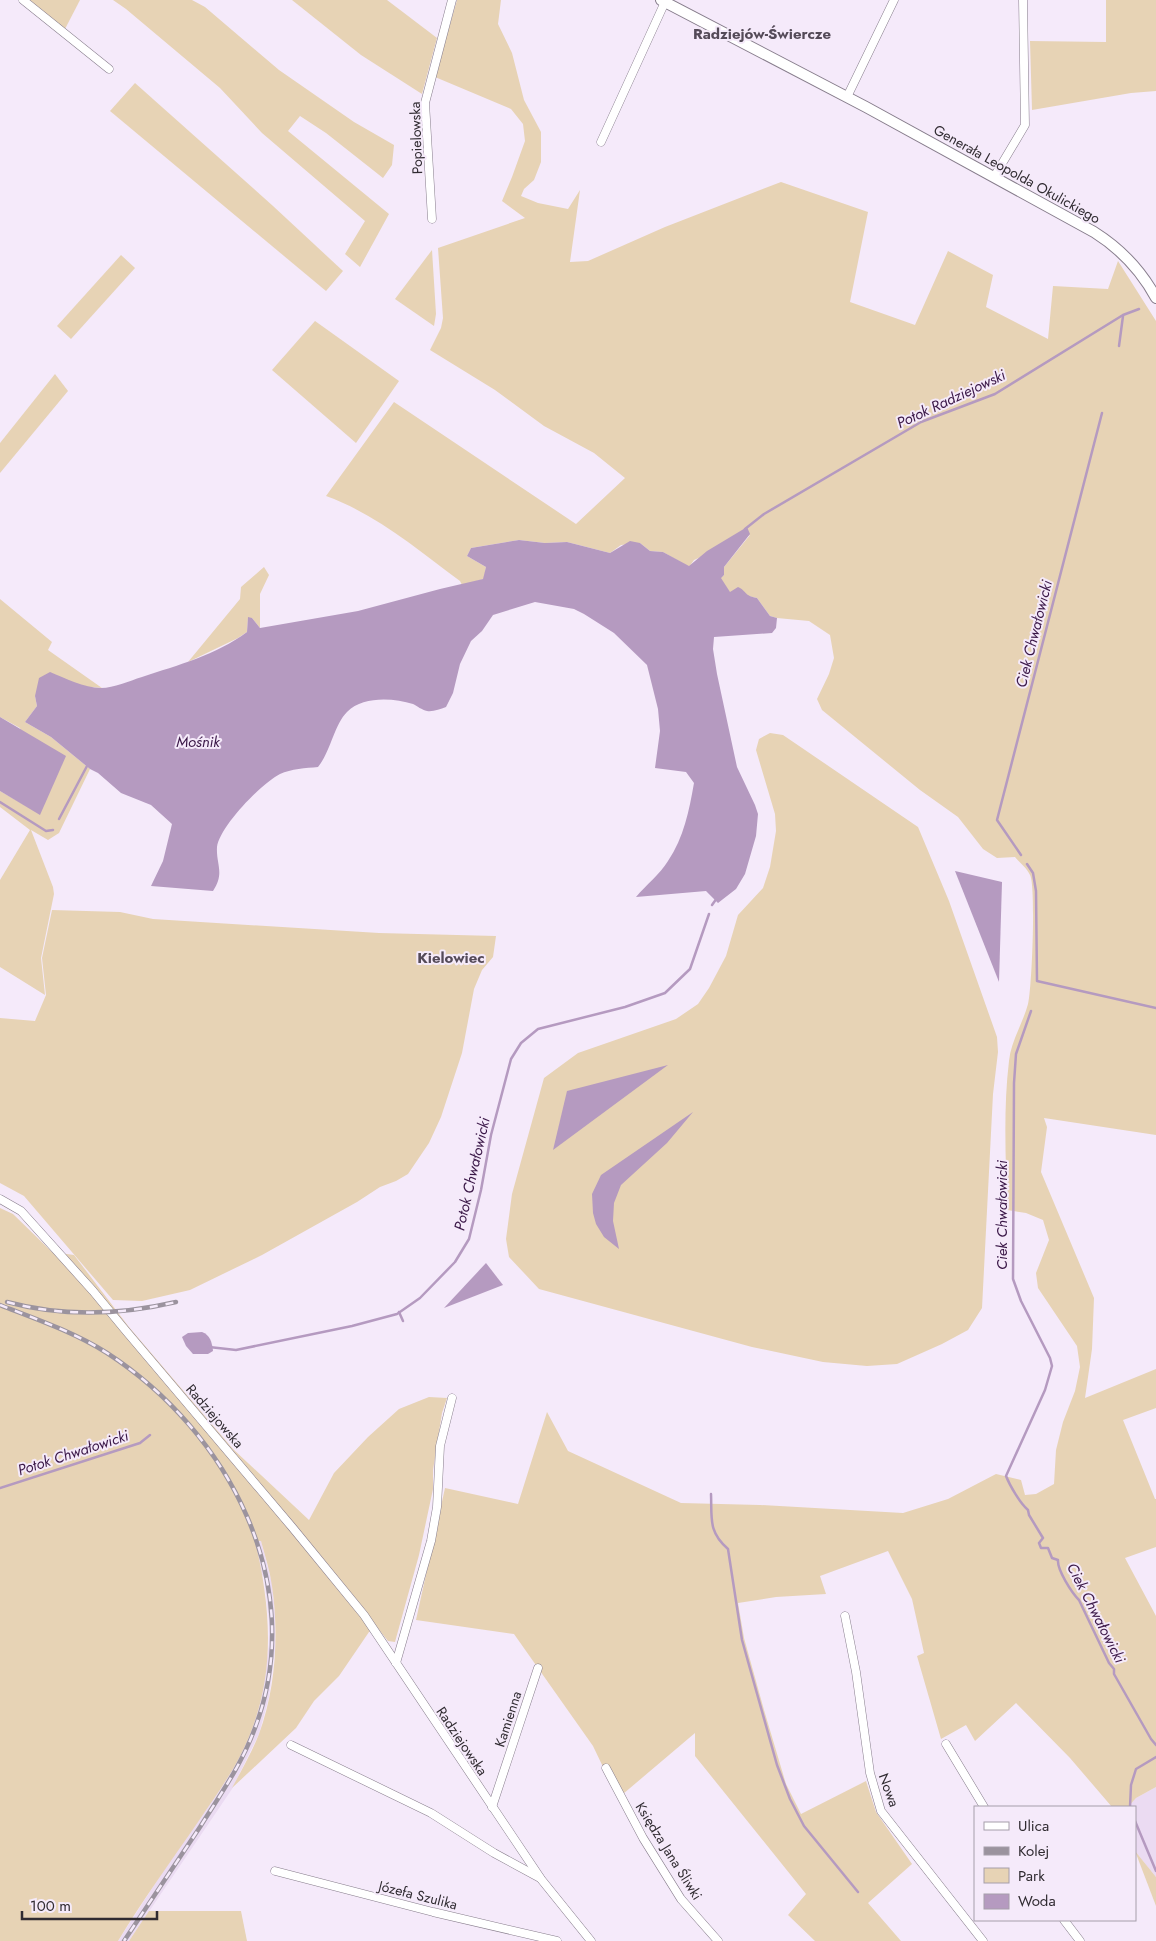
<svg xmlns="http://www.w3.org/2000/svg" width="1156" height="1941" font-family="Jost,sans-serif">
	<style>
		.built { fill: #ebdbf2 }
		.green { fill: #e7d3b5 }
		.water { fill: #b59ac0 }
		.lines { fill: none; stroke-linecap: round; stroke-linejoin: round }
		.stream { stroke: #b59ac0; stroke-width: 2.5 }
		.street-casing { stroke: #877d8c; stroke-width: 9 }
		.secondary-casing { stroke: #877d8c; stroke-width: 12 }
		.street { stroke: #fff; stroke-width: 8 }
		.secondary { stroke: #fff; stroke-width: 10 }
		.rail-casing { stroke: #9b939e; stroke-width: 4.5 }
		.rail { stroke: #f5eafa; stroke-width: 2.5; stroke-dasharray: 8; stroke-linecap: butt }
		.labels { text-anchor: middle; stroke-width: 4; stroke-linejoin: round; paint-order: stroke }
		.street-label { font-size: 14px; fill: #302b31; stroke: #f5eafa }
		.neighbourhood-label { font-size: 15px; font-weight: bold; fill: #544a58; stroke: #f5eafa }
		.water-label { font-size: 15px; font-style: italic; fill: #3b1848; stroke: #f5eafa }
	</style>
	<rect width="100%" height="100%" fill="#f5eafa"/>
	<g class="built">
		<path d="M0 1293 261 1541 272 1583 275 1613V1649L269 1697 259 1734 232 1789 129 1941H118L164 1870 258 1711 269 1645V1621L264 1577Z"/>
		<path d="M1156 1787V1877L1135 1851V1807H1128L1136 1798Z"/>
	</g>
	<g class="green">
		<path d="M29 0H80L65 29Z"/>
		<path d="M113 0H192L205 7 279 70 354 122 394 145 392 165 383 178 326 133 300 116 288 131 389 214 360 267 345 254 365 221 262 133 220 88 126 9Z"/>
		<path d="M292 0H387L437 38 422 94 361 55Z"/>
		<path d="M457 0H501L498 24 512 53 524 100 541 132V162L534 180 524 189 521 196 538 203 568 209 580 190 570 262 588 261 665 227 781 182 868 212 850 302 915 325 948 251 993 275 986 307 1048 339 1053 286 1108 289 1118 261 1156 321V1135L1044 1118 1047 1127 1041 1172 1094 1298 1092 1349 1085 1398 1156 1369V1408L1123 1420 1155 1499H1156V1547L1125 1558 1156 1616V1787L1136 1798 1128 1807H1112L1070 1758 1016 1703 975 1741 966 1725 941 1739 917 1656 924 1653 912 1599 888 1551 820 1576 826 1594 776 1597 738 1603 744 1638 764 1710 786 1784 801 1814 866 1781 876 1812 912 1864 868 1903 901 1941H815L788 1915 806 1894 695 1756V1733L623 1794 604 1769 593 1746 514 1634 416 1620 445 1488 518 1504 547 1412 568 1451 681 1503 760 1505 903 1513 948 1499 996 1474 1021 1480 1025 1495 1036 1494 1054 1484 1056 1450 1063 1422 1075 1391 1080 1367 1077 1346 1038 1288 1036 1273 1049 1240 1043 1220 1026 1213 1007 1210C1006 1161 1003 1110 1009 1061 1011 1041 1023 1023 1028 1004 1032 988 1036 885 1030 875 1027 868 1020 863 1015 857L997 858 983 849 958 817 920 790 822 710 817 699 829 674 834 658 830 635 809 621 777 618 770 616 757 598 748 596 744 593H730L720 578 724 575V567L750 535 694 560 689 567 663 552 650 551 640 543 621 545 610 553 567 542 545 543 519 540 471 548 467 556 486 567 484 579 462 585 460 581C418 550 376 514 326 496L394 402 576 524 625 478 594 453 544 426 495 390 430 350 441 328 443 318 438 248 525 218 502 201 512 177 525 141 523 124 511 109 435 77Z"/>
		<path d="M1106 0H1156V91L1131 93 1032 110 1030 41 1106 42Z"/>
		<path d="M135 83 273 206 343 271 326 291 110 111Z"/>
		<path d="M432 250 436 314 434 326 395 299Z"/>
		<path d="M121 255 135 268 71 339 57 326Z"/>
		<path d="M315 321 399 381 356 443 272 370Z"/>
		<path d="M55 374 68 391 0 473V443Z"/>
		<path d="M264 567 269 575 260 594V628L252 618H248L247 632 238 638 188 662 240 599 241 587Z"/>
		<path d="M0 599 52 642 48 650 102 688 91 687 35 696 37 706 25 722 51 737 90 769 59 833 48 840 31 830 53 887 54 894 41 958 45 995 0 967V880L30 830 0 807V791L40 814 20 728 0 717Z"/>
		<path d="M770 733 783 735 918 827 949 901 997 1037 998 1052 993 1094 982 1308 968 1330 942 1344 897 1364 867 1366 823 1362 752 1347 539 1289 509 1257 506 1239 512 1194 544 1078 578 1053 676 1019 698 1004 709 988 726 956 738 915 763 888 770 867 776 831 775 814 756 750 759 739Z"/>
		<path d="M52 910 120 912 153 919 379 933 496 936 493 957 482 970 474 989 462 1053 441 1117 429 1143 408 1174 396 1181 380 1187 357 1202 262 1255 190 1290 142 1301 113 1300 24 1196 0 1183V1018L35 1021 46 995 42 958Z"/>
		<path d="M0 1208 13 1214 52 1252 74 1255 129 1327 233 1449 309 1520 334 1473 368 1437 399 1409 429 1397 447 1398 442 1413 433 1470V1489L419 1555 395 1642 388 1641 376 1626 369 1632 339 1676 314 1701 296 1728 232 1788C241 1771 252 1752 259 1734 276 1688 279 1633 272 1586 270 1571 265 1556 261 1541H255C272 1611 276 1681 244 1748 232 1774 214 1798 198 1822 171 1861 143 1900 118 1941H0Z"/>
		<path d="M1135 1851 1156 1877V1906Z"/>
		<path d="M149 1911H241L247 1941H129Z"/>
	</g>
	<g class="water">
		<path d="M747 527 750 534 724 567V575L721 578 730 592 738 587C747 591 744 596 757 598L770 616 777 618 776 628 772 633 714 637 713 649 717 674 737 767 755 805 758 814 756 836 745 874 736 889 718 903 706 891 636 897C646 885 660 874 668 861 684 837 689 811 694 783L686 772 655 768 660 731 658 709 647 665 614 633 584 614 574 609 535 602 493 615 482 631 471 641 460 664 453 693 446 707C440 709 433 712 427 711 422 710 417 706 413 704 393 698 363 696 347 712 334 725 331 751 318 767 306 768 291 769 280 774 262 783 220 826 217 847 216 865 225 873 213 891L151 886 163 861 172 824 151 805 121 793 98 773 90 769 51 737 25 722 37 706 35 696 39 678 50 672C65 678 84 688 101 688 114 688 129 681 142 677 178 665 216 655 247 632L248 617 252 618 260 628 358 611 440 589 483 579 486 567 467 556 471 548 519 540 545 543 567 542 610 553 630 541 640 543 650 551 663 552 689 566 707 551Z"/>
		<path d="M0 717 66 756 40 815 0 791Z"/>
		<path d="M955 871 1002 882 999 982Z"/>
		<path d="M668 1065 553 1150 567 1091Z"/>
		<path d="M693 1112 667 1143 621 1185 614 1203 613 1221 619 1249 604 1237 596 1224 593 1213 592 1194 601 1175Z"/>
		<path d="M486 1263 503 1285 444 1308Z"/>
		<path d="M202 1332C210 1335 212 1342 213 1351L208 1354H193L186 1346 182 1337 188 1333Z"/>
	</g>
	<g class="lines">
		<g class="stream">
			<path d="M1119 346 1123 316"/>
			<path d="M745 529 764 514 921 422 995 394 1123 315 1139 309"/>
			<path d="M0 802 46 831 53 830"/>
			<path d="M59 819 87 766"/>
			<path d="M1021 855 997 820 1102 413"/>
			<path d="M1027 864 1033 873 1036 891 1037 981 1156 1008"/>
			<path d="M712 905 717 898"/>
			<path d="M1031 1011 1016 1054 1014 1083 1013 1279 1021 1301 1050 1358 1052 1366 1045 1390 1006 1476C1010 1486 1020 1503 1028 1510L1029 1515 1043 1538 1039 1543 1041 1548H1048L1052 1558 1058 1560C1057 1570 1072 1593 1079 1600L1109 1663 1114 1669V1674L1151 1739 1156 1745"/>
			<path d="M399 1312 403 1321"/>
			<path d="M209 1347 236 1350 352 1326 397 1314 420 1298 455 1262 469 1239 481 1190 491 1135 511 1059 521 1043 538 1029 625 1007 665 993 690 969 709 914"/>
			<path d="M0 1488 140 1443 150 1435"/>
			<path d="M711 1494C712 1518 708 1532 728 1549L742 1640 777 1765 790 1799 804 1826 858 1892"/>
			<path d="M1130 1807 1131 1785 1136 1769 1156 1757"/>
			<path d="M1135 1821 1156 1871"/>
		</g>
		<defs>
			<g id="street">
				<path d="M23 0 109 69"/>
				<path d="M847 97 894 0"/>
				<path d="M601 142 665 2"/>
				<path d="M994 177 1025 125 1023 0"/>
				<path d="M432 219 425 103 452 0"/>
				<path d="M0 1199 21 1211 93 1291 126 1331 292 1527 364 1615 541 1879 591 1941"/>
				<path d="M845 1616 856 1672 870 1773 881 1811 983 1941"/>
				<path d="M396 1663 431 1541 437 1507 440 1446 452 1398"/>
				<path d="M946 1744 984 1807"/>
				<path d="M291 1745 431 1813 494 1853 540 1878"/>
				<path d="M606 1768 643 1838 681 1899 718 1941"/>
				<path d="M492 1807 538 1668"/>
				<path d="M275 1871 433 1912 557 1941"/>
				<path d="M1064 1920 1080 1941"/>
			</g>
			<path id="secondary" d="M661 0 866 107 1094 232C1121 249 1141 270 1156 298"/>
		</defs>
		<use href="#street" class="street-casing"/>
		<use href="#secondary" class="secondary-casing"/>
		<use href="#street" class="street"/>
		<use href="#secondary" class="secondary"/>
		<defs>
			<g id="rail">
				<path d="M7 1302C63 1317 120 1315 176 1302"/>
				<path d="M0 1305C36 1319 74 1332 107 1353 229 1432 309 1585 255 1728 242 1764 220 1795 200 1827 175 1865 149 1903 124 1941"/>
			</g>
		</defs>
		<use href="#rail" class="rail-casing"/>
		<use href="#rail" class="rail"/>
	</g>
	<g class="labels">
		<g class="street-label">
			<text transform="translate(416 138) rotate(-92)" y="5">Popielowska</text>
			<text transform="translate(1017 174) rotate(29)" y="5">Generała Leopolda Okulickiego</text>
			<text transform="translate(215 1416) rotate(49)" y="5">Radziejowska</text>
			<text transform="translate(508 1719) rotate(-72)" y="5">Kamienna</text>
			<text transform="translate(462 1741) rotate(56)" y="5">Radziejowska</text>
			<text transform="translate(889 1790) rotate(70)" y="5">Nowa</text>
			<text transform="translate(669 1851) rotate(58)" y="5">Księdza Jana Śliwki</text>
			<text transform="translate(418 1895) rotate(14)" y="5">Józefa Szulika</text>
		</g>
		<g class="neighbourhood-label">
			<text x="762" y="39">Radziejów-Świercze</text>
			<text x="451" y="963">Kielowiec</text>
		</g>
		<g class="water-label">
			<text transform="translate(951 399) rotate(-25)" y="5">Potok Radziejowski</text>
			<text transform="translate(1034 634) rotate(-76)" y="5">Ciek Chwałowicki</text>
			<text x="198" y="747">Mośnik</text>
			<text transform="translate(472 1174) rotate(-77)" y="5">Potok Chwałowicki</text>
			<text transform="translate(1002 1215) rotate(-90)" y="5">Ciek Chwałowicki</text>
			<text transform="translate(73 1453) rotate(-18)" y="5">Potok Chwałowicki</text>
			<text transform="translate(1096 1613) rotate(63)" y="5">Ciek Chwałowicki</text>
		</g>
	</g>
	<rect x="974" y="1806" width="162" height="115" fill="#f5eafa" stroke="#a69eaa"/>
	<rect x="984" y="1822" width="25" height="8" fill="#ffffff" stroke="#a69eaa"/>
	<text x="1018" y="1831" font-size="15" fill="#302b31">Ulica</text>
	<rect x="984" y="1847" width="25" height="8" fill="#9b939e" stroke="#a69eaa"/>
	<text x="1018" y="1856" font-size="15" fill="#302b31">Kolej</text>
	<rect x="984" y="1868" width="25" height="15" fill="#e7d3b5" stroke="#a69eaa"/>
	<text x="1018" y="1881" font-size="15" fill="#302b31">Park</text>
	<rect x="984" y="1894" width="25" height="15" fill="#b59ac0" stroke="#a69eaa"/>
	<text x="1018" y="1906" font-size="15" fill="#302b31">Woda</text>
	<path d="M22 1911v8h135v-8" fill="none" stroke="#302b31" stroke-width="2.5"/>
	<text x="30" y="1911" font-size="15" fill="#302b31" stroke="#f5eafa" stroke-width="4" paint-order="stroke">100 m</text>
</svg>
